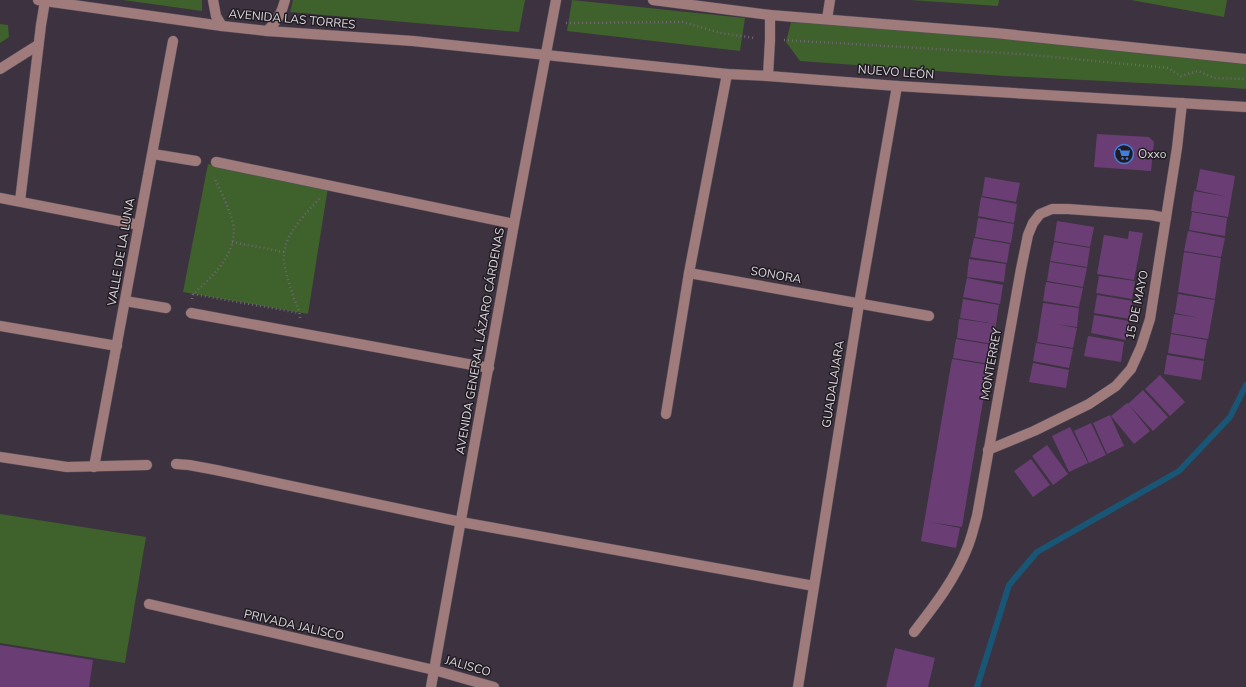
<svg xmlns="http://www.w3.org/2000/svg" width="1246" height="687" font-family="'Nunito Sans',sans-serif">
	<style>
		.green { fill: #3f612c }
		.lines { fill: none; stroke-linecap: round; stroke-linejoin: round }
		.stream { stroke: #195676; stroke-width: 6 }
		.building { fill: #6a3e75 }
		.minor-casing { stroke: #5a505d; stroke-width: 11 }
		.path { stroke: #706773; stroke-width: 2.5; stroke-dasharray: 1 3; stroke-linecap: butt }
		.minor { stroke: #9f7b7c; stroke-width: 10 }
		.labels { text-anchor: middle; stroke-width: 3; stroke-linejoin: round; paint-order: stroke }
		.street-label { font-size: 12px; fill: #ddd7df; stroke: #211c22 }
		.poi-label { font-size: 12px; fill: #ddd7df; stroke: #211c22; text-anchor: start }
	</style>
	<rect width="100%" height="100%" fill="#3d3240"/>
	<g class="green">
		<path d="M123 0H202V11Z"/>
		<path d="M293 0H525L519 32 290 12Z"/>
		<path d="M572 0 745 18 740 51 567 31Z"/>
		<path d="M910 0H999L998 6Z"/>
		<path d="M1131 0H1227L1224 17Z"/>
		<path d="M791 22 996 37 1246 63V89L1219 87 1005 76 800 61 786 42Z"/>
		<path d="M0 24 8 25 9 37 0 43Z"/>
		<path d="M208 164 328 187 308 314 183 292Z"/>
		<path d="M0 514 146 537 125 663 0 643Z"/>
	</g>
	<g class="lines">
		<path class="stream" d="M977 687 1009 585 1037 552 1179 471 1230 417 1246 385"/>
	</g>
	<g class="building">
		<path d="M1097 134 1149 137 1154 142 1151 171 1094 167Z"/>
		<path d="M1200 169 1235 176 1228 217 1191 211 1194 191 1228 197 1196 190Z"/>
		<path d="M985 177 1020 183 1016 202 982 196Z"/>
		<path d="M981 197 1017 204 1014 223 978 216Z"/>
		<path d="M1192 212 1227 218 1225 236 1189 230Z"/>
		<path d="M978 218 1014 224 1011 243 975 237Z"/>
		<path d="M1057 221 1094 227 1090 247 1054 241Z"/>
		<path d="M1129 231 1143 233 1134 280 1097 274 1104 235 1128 239Z"/>
		<path d="M1188 231 1225 238 1221 257 1184 251Z"/>
		<path d="M974 238 1010 244 1007 263 970 257Z"/>
		<path d="M1054 242 1090 248 1087 267 1050 261Z"/>
		<path d="M1184 252 1221 258 1215 299 1178 292Z"/>
		<path d="M969 259 1006 264 1004 282 967 277Z"/>
		<path d="M1050 262 1087 268 1083 287 1047 281Z"/>
		<path d="M1099 276 1135 281 1132 299 1096 293Z"/>
		<path d="M967 278 1003 285 1000 304 963 297Z"/>
		<path d="M1046 282 1083 288 1079 307 1043 301Z"/>
		<path d="M1178 294 1215 300 1208 339 1171 333 1174 314 1200 318 1175 313Z"/>
		<path d="M1097 295 1133 301 1130 319 1094 313Z"/>
		<path d="M963 299 999 305 996 324 960 318Z"/>
		<path d="M1043 303 1079 308 1077 327 1056 324 1077 328 1073 348 1037 342Z"/>
		<path d="M1094 315 1129 321 1126 340 1091 333Z"/>
		<path d="M959 319 996 324 993 344 957 338Z"/>
		<path d="M1171 334 1207 340 1204 359 1168 353Z"/>
		<path d="M1088 336 1124 342 1121 362 1084 356Z"/>
		<path d="M956 339 993 345 990 364 953 358Z"/>
		<path d="M1036 343 1073 349 1069 368 1033 361Z"/>
		<path d="M1167 355 1204 361 1201 380 1164 374Z"/>
		<path d="M952 359 989 365 962 527 929 522 960 528 956 548 921 541Z"/>
		<path d="M1033 363 1069 370 1066 388 1029 382Z"/>
		<path d="M1160 375 1185 402 1170 416 1145 389Z"/>
		<path d="M1143 390 1168 417 1153 431 1129 405 1150 431 1134 444 1111 416 1127 403 1128 404Z"/>
		<path d="M1110 415 1124 446 1107 454 1093 423Z"/>
		<path d="M1091 423 1106 455 1089 463 1074 431Z"/>
		<path d="M1070 427 1088 463 1069 472 1052 436Z"/>
		<path d="M1047 445 1068 474 1053 485 1032 456Z"/>
		<path d="M1031 459 1050 485 1033 497 1014 471Z"/>
		<path d="M0 645 93 660 89 687H0Z"/>
		<path d="M895 648 935 658 928 687H886Z"/>
	</g>
	<g class="lines">
		<defs>
			<g id="minor">
				<path d="M38 0 222 26 267 31 413 41 727 74 768 76 897 86 1246 107"/>
				<path d="M213 0 216 16 222 26"/>
				<path d="M653 0 770 15 995 33 1246 59"/>
				<path d="M827 19 830 0"/>
				<path d="M267 31C277 21 282 13 285 0"/>
				<path d="M0 69 38 45"/>
				<path d="M768 76 770 40V15"/>
				<path d="M153 154 196 161"/>
				<path d="M216 162 514 224"/>
				<path d="M0 198 139 225"/>
				<path d="M20 201 41 25 45 1"/>
				<path d="M689 273 929 316"/>
				<path d="M125 301 166 308"/>
				<path d="M191 313 489 368"/>
				<path d="M0 326 117 346"/>
				<path d="M666 414 689 273 727 74"/>
				<path d="M988 450 1034 431 1089 404 1116 386 1131 369 1141 347 1150 319 1177 148 1182 103"/>
				<path d="M0 457 67 467 147 465"/>
				<path d="M176 464 189 465 216 470 461 522 814 586"/>
				<path d="M94 467 173 41"/>
				<path d="M149 604 434 670 494 687"/>
				<path d="M914 632C935 605 956 578 968 546 972 536 974 526 977 516L1021 269 1028 235 1033 223 1040 214 1052 209H1068L1151 215 1166 218"/>
				<path d="M431 687 514 224 556 0"/>
				<path d="M798 687 859 304 897 86"/>
			</g>
		</defs>
		<use href="#minor" class="minor-casing"/>
		<g class="path">
			<path d="M566 23 682 22 721 33 755 38"/>
			<path d="M784 40 1021 54 1168 68 1181 76 1198 71 1214 78 1246 79"/>
			<path d="M232 242 284 252"/>
			<path d="M193 294 299 313"/>
			<path d="M192 299 193 294C211 278 233 258 234 232 234 225 231 216 229 211 225 199 219 188 214 177"/>
			<path d="M300 318C300 309 294 301 292 292 288 280 283 266 284 254 284 235 308 211 320 198"/>
		</g>
		<use href="#minor" class="minor"/>
	</g>
	<defs>
		<symbol id="supermarket-ring" viewBox="-11 -11 22 22"><circle r="9.5" fill="#211c22" stroke="#3f7fe0" stroke-width="1.5"/><path d="M-6-5.5h2.5l.6 2H6L4.5 2H-2.5L-4.4-4H-6ZM-1.5 3.2a1.3 1.3 0 1 0 .1 0ZM3 3.2a1.3 1.3 0 1 0 .1 0Z" fill="#3f7fe0"/></symbol>
	</defs>
	<g fill-rule="evenodd">
		<use href="#supermarket-ring" x="1113" y="143" width="22" height="22"/>
	</g>
	<g class="labels">
		<g class="street-label">
			<text transform="translate(292 19) rotate(5)" y="4">AVENIDA LAS TORRES</text>
			<text transform="translate(896 72) rotate(4)" y="4">NUEVO LEÓN</text>
			<text transform="translate(121 252) rotate(-80)" y="4">VALLE DE LA LUNA</text>
			<text transform="translate(776 275) rotate(10)" y="4">SONORA</text>
			<text transform="translate(1137 305) rotate(-78)" y="4">15 DE MAYO</text>
			<text transform="translate(480 341) rotate(-80)" y="4">AVENIDA GENERAL LÁZARO CÁRDENAS</text>
			<text transform="translate(991 364) rotate(-80)" y="4">MONTERREY</text>
			<text transform="translate(833 384) rotate(-81)" y="4">GUADALAJARA</text>
			<text transform="translate(294 625) rotate(13)" y="4">PRIVADA JALISCO</text>
			<text transform="translate(468 666) rotate(16)" y="4">JALISCO</text>
		</g>
		<g class="poi-label">
			<text x="1138" y="158">Oxxo</text>
		</g>
	</g>
</svg>
